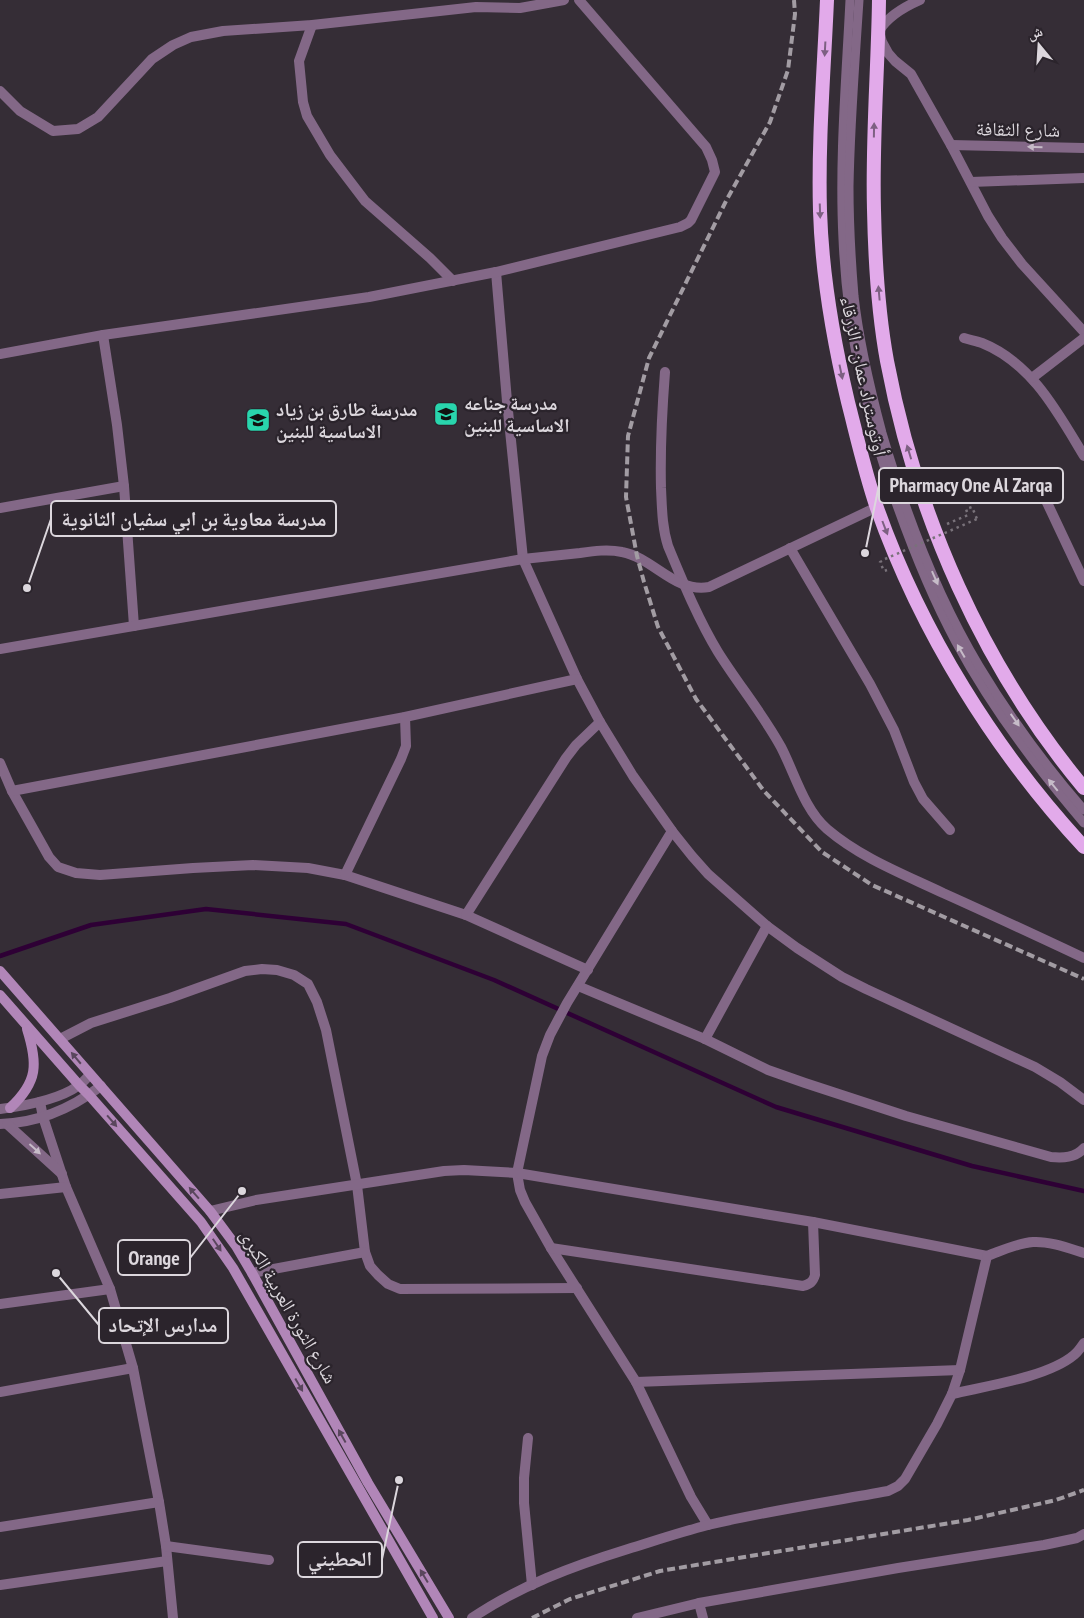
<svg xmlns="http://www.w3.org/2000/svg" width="1084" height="1618" font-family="'PT Sans Narrow','Noto Naskh Arabic',sans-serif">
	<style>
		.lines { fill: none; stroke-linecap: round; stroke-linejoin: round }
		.stream { stroke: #2e0035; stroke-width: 4.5 }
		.path { stroke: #79727a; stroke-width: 2.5; stroke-dasharray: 2.5 4; stroke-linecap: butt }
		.service { stroke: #836887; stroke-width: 9 }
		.minor { stroke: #836887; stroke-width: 10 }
		.tertiary { stroke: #836887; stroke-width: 10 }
		.secondary { stroke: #b186b8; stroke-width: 10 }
		.trunk { stroke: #e2aaea; stroke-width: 14 }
		.rail { stroke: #a29ca3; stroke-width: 4; stroke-dasharray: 8 4; stroke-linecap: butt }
		.path-bridge { stroke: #79727a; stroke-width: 2.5; stroke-dasharray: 2.5 4; stroke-linecap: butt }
		.oneway { fill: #7d6082 }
		.oneway2 { fill: #c6bbc8 }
		.oneway3 { fill: #5a465d }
		.labels { text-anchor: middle; stroke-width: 4.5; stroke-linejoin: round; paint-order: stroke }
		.street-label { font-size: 19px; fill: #dcd7dd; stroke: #2b242c }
		.poi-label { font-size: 19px; font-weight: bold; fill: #dcd7dd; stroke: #2b242c; text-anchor: start }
		.leader { fill: none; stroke: #dcd7dd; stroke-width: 2 }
		.callout-dot { fill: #dcd7dd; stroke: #2b242c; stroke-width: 2 }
		.callout { fill: #2b242c; stroke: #dcd7dd; stroke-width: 2 }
		.callout-label { font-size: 20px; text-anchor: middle; font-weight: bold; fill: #dcd7dd }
	</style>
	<rect width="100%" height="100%" fill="#352d36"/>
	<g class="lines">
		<path class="stream" d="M0 956 91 925 206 909 346 924 494 980 776 1107 972 1166 1084 1191"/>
		<g class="path">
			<path d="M947 524 968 515 966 509 972 507 977 519"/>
			<path d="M882 561 880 562 884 571 887 570"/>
		</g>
		<g class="service">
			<path d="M850 0C846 80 839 160 843 239 847 328 864 407 892 491 910 543 930 594 956 642 991 707 1036 767 1084 823"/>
			<path d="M859 0C855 62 850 125 849 187 849 223 851 260 854 296 859 342 870 388 882 433 905 511 937 596 979 666 1009 716 1045 765 1084 810"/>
		</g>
		<g class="minor">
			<path d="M920 0C904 7 888 16 879 31L882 42 888 53 895 61 911 74 951 145 988 216 1002 238 1022 264 1084 332"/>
			<path d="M312 25 299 61 303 102 307 116 330 155 365 201 430 258 453 281"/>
			<path d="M0 91 20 111 53 131 78 129 98 117 152 59 173 45 191 37 223 31 312 25 476 7 520 8 564 0"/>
			<path d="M951 145 1084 148"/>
			<path d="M971 182 1084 178"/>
			<path d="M496 272 507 401 523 559 577 679 600 722 633 776 672 831 692 856 708 874 767 926 797 948 842 977 866 989 1035 1067 1060 1082 1084 1100"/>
			<path d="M103 335 117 425 124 486 134 626"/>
			<path d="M964 338C970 340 977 341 982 343 1032 363 1058 413 1084 456"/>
			<path d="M0 354 103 335 369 297 496 272 680 227 688 223 691 220 715 172 712 160 706 147 579 0"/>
			<path d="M665 372C662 411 660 449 661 488 662 508 662 527 668 546 683 582 698 619 718 652 738 684 763 714 781 747 795 774 804 809 827 829 861 858 903 874 943 893 990 914 1037 936 1084 958"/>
			<path d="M1032 378 1084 338"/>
			<path d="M1042 492 1084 581"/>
			<path d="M0 508 124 486"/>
			<path d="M790 548 870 684 894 730 914 782 923 799 950 830"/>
			<path d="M0 649 523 559C542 557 561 555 580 553 594 551 608 549 622 552 654 558 674 593 709 587L877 507"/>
			<path d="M0 763 12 791 49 857 58 867 76 873 100 875 193 868 253 865 308 868 345 875 466 915 588 970"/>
			<path d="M12 791 405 717 577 679"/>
			<path d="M672 831 567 1003 550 1035 542 1056 517 1173 520 1190 525 1202 551 1248 636 1382 691 1497 708 1525"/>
			<path d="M345 875 401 759 406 746 405 717"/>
			<path d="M466 915 566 758 576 745 600 722"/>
			<path d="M578 986 705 1039 768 1070 805 1083 906 1116 1051 1157C1063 1158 1075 1158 1084 1148"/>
			<path d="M60 1039 91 1023 170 998 245 971 262 969 277 970 294 975 308 984 317 1002 326 1030 357 1185 365 1252 370 1266 378 1275 388 1284 400 1289 577 1288"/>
			<path d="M705 1039 767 926"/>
			<path d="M40 1102 43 1117 66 1187 110 1289 133 1368 159 1502 166 1546 173 1618"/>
			<path d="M0 1194 66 1187"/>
			<path d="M210 1211 256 1200 444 1171 464 1170 517 1173 813 1222 987 1256 960 1370 952 1394 937 1424 905 1479 898 1486 888 1491C828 1502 767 1511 708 1525 681 1532 654 1541 628 1549 573 1566 519 1586 472 1618"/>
			<path d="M551 1248 803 1286C810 1284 813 1282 815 1275L813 1222"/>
			<path d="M987 1256C1001 1251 1017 1243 1033 1242 1049 1241 1068 1248 1084 1253"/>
			<path d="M252 1273 365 1252"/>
			<path d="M0 1304 110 1289"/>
			<path d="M636 1382 960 1370"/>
			<path d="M0 1392 133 1368"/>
			<path d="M952 1394C986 1386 1048 1377 1074 1355 1078 1352 1081 1347 1084 1343"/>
			<path d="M528 1438 524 1478V1503L532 1585"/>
			<path d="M0 1527 159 1502"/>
			<path d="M166 1546 269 1560"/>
			<path d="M0 1585 167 1561"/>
			<path d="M699 1603 703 1618"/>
			<path d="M637 1618 699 1603 898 1568 1044 1545 1077 1538 1084 1534"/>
		</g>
		<g class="tertiary">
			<path d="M0 1109C24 1106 58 1100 78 1086 83 1083 86 1078 90 1075"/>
			<path d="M0 1124C37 1123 72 1108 101 1086"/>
			<path d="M7 1124 62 1174"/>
		</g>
		<g class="secondary">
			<path d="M0 971 210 1211 236 1246 252 1273 368 1483 449 1618"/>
			<path d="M0 995 79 1085 89 1095 201 1222 233 1268 433 1618"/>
			<path d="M10 1108C38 1082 38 1064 27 1029"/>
		</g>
		<g class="trunk">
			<path d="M827 0C824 70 818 141 820 211 822 275 833 339 848 402 857 437 865 473 877 508 921 632 995 751 1084 847"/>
			<path d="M879 0C878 70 872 140 874 210 875 260 878 312 887 361 916 515 983 667 1084 788"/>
		</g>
		<g class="rail">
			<path d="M794 0 795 14 788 70 770 122 726 201 649 358 628 436 626 497 637 556 644 582 658 627 696 699 764 791 822 852 872 885 1084 979"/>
			<path d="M532 1618 570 1599 660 1571 968 1520 1056 1500 1084 1490"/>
		</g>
		<path class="path-bridge" d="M885 559 977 519"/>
	</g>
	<defs><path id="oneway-solid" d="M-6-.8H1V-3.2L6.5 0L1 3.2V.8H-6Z" transform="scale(1.25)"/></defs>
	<g class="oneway">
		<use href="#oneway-solid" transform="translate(825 49) rotate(93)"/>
		<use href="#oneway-solid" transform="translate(874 130) rotate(-89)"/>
		<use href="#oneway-solid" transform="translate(820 211) rotate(88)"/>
		<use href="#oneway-solid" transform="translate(879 293) rotate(-95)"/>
		<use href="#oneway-solid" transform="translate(841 372) rotate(78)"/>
		<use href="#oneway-solid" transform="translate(909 452) rotate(-107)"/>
		<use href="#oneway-solid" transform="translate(885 528) rotate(69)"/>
	</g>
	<g class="oneway2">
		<use href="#oneway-solid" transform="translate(1035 147) rotate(-179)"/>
		<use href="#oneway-solid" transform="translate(935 578) rotate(66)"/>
		<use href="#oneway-solid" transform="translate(961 651) rotate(-120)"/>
		<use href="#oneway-solid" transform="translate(1015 720) rotate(55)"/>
		<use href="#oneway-solid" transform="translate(1053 785) rotate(-129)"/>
		<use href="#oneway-solid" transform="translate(35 1149) rotate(42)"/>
	</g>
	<g class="oneway3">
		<use href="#oneway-solid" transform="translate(76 1058) rotate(-130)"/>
		<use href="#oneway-solid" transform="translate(112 1121) rotate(49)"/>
		<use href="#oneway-solid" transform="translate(194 1193) rotate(-131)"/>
		<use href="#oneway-solid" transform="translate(217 1245) rotate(56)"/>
		<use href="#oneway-solid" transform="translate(299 1385) rotate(60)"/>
		<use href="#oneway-solid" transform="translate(342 1436) rotate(-119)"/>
		<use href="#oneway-solid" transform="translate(424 1576) rotate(-121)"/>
	</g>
	<defs>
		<symbol id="school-square" viewBox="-11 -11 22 22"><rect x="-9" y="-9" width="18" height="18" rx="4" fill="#29d5ad" stroke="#2b242c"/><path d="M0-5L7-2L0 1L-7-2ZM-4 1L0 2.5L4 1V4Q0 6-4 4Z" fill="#111"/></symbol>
	</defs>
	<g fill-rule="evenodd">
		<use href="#school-square" x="432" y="400" width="28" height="28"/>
		<use href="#school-square" x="244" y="406" width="28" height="28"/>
	</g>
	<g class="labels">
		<g class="street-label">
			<text transform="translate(1018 129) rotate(1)" y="7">شارع الثقافة</text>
			<text transform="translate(864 376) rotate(78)" y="7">أوتوستراد عمان - الزرقاء</text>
			<text transform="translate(289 1306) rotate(60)" y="7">شارع الثورة العربية الكبرى</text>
		</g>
		<g class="poi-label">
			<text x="464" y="410">مدرسة جناعه<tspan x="464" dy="22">الاساسية للبنين</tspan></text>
			<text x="276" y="416">مدرسة طارق بن زياد<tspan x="276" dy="22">الاساسية للبنين</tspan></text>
		</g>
	</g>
	<path class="leader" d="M865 553L879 485M27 588L51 519M242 1191L190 1258M56 1273L99 1325M399 1480L382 1559"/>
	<g class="callout-dot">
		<circle cx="865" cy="553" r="5"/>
		<circle cx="27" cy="588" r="5"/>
		<circle cx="242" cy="1191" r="5"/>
		<circle cx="56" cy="1273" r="5"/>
		<circle cx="399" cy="1480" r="5"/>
	</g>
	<g class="callout">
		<rect x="879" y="468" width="184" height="35" rx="5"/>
		<rect x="51" y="501" width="285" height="35" rx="5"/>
		<rect x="118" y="1240" width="72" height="35" rx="5"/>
		<rect x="99" y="1308" width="129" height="35" rx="5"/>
		<rect x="298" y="1542" width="84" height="35" rx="5"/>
	</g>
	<g class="callout-label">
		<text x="971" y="492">Pharmacy One Al Zarqa</text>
		<text x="194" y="526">مدرسة معاوية بن ابي سفيان الثانوية</text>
		<text x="154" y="1265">Orange</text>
		<text x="163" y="1332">مدارس الإتحاد</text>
		<text x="340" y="1566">الحطيني</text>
	</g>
	<g transform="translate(1039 45) rotate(342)" stroke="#2b242c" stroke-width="4" paint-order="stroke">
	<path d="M0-4L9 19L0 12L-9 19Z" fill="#dcd7dd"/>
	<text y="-8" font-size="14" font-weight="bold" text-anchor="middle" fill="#dcd7dd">ش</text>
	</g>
</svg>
